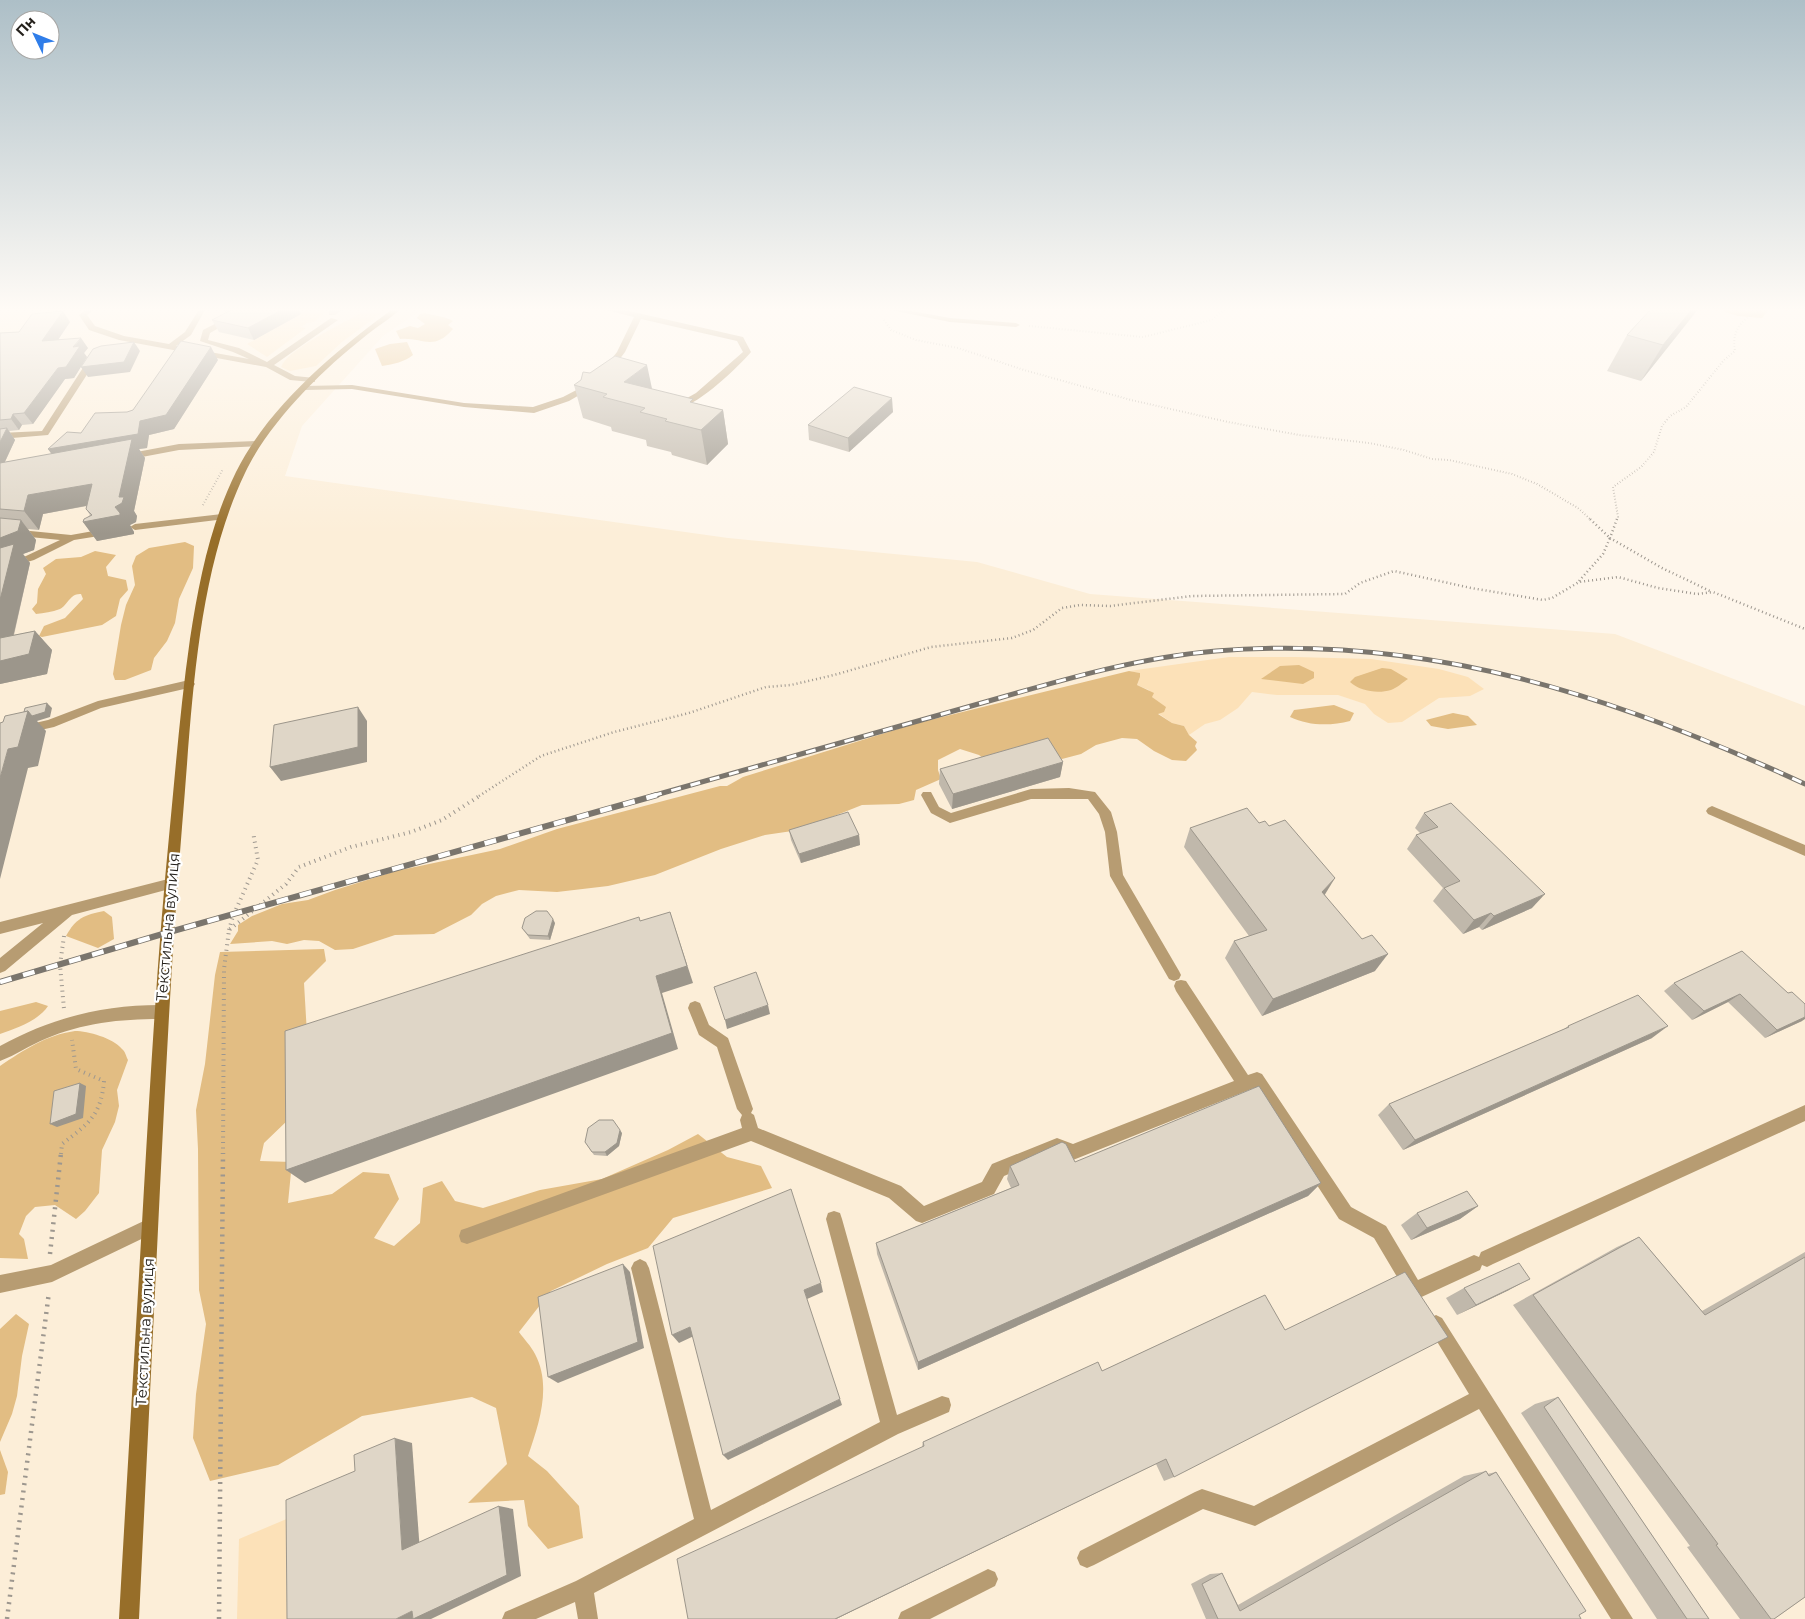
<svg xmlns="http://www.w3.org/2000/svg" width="1805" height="1619" font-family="Montserrat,sans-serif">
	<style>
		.built { fill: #fceed8 }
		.green { fill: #fce1b8 }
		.forest { fill: #e2bd83 }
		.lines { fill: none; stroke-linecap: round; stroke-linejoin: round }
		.path-far3 { stroke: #9d978f; stroke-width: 2; stroke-dasharray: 0.5 2.5; stroke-linecap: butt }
		.path-far2 { stroke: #9d978f; stroke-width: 2.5; stroke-dasharray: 1 3; stroke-linecap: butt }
		.path-far1 { stroke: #9d978f; stroke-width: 4; stroke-dasharray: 1 4.5; stroke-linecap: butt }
		.path { stroke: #9d978f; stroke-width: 4.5; stroke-dasharray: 2 5.5; stroke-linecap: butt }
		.lane { fill: #b79c72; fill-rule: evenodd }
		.street { fill: #b79c72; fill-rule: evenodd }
		.secondary { fill: #976e29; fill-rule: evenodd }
		.rail-far1-casing { stroke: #7a756d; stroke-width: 5 }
		.rail-casing { stroke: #7a756d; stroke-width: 6 }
		.rail-far1 { stroke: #fff; stroke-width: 3; stroke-dasharray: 10; stroke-linecap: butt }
		.rail { stroke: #fff; stroke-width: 4.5; stroke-dasharray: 12; stroke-linecap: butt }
		.wall { fill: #c0b8ab }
		.shaded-wall { fill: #9c968b }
		.building { fill: #dfd6c7; stroke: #9c968b }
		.labels { text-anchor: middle; stroke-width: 4.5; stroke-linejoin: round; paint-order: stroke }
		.street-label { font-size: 15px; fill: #26221d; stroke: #fff }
	</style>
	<rect width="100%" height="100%" fill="#fef6eb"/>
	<path class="built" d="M0 308H424L383 336 302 426 285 476 728 538 977 562 1090 594 1615 634 1805 706V1619H0Z"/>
	<g class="green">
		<path d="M311 308H330L314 322 307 323 301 327 306 328 267 357 247 344Z"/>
		<path d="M369 308H388L342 342 316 366 290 371 281 367C289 347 348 322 369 308Z"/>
		<path d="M1229 657H1296L1371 659 1439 669 1468 677 1484 689 1470 696 1439 698 1402 722 1388 723 1374 714 1365 704 1338 695H1277L1252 692 1238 708 1220 720 1205 724 1189 735 1184 726 1172 723 1158 713 1165 707 1152 697 1149 690 1137 685 1140 677V673L1129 671Z"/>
		<path d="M308 1510 309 1619H237L239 1539Z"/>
	</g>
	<g class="forest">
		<path d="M1725 308H1774L1769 309 1762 318 1738 316 1725 312Z"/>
		<path d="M425 313C435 316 444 316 453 321L448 325 453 329C433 352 423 337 400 339L396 331 410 326 418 328 425 324 417 318 420 314Z"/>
		<path d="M407 342 413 355C404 362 394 364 382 366L375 349 390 344Z"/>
		<path d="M185 542 194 546 193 568 179 599 175 623 167 641 154 658 151 670 125 680H115L113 674 121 625 126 605 135 585 132 566 136 556 149 548Z"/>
		<path d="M95 551 116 555 106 567 108 576 126 580 128 590 120 599 116 616 102 625 42 637 39 636 44 626 65 618 83 599 81 594C70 593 68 605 60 609 52 612 44 613 36 614L32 609 37 603 38 589 46 574 43 568 56 559 81 557Z"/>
		<path d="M1299 665 1314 672V678L1303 684 1261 679 1280 666Z"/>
		<path d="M1382 668 1391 669 1408 679C1403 682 1397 688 1391 690 1377 694 1360 691 1350 682L1355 677Z"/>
		<path d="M1129 671 1140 673V677L1137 685 1154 693 1152 697 1166 707 1164 712 1158 714 1172 723 1184 726 1189 735 1197 742 1195 746 1197 750 1186 761 1172 760 1154 751 1137 739 1122 738 1096 745 1081 754 1062 759 1049 755 983 758 979 755 960 749 938 760V770L941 779 916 790 914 800 899 804 862 805 799 830 765 835 721 849 655 875 608 886 557 892 519 890 496 896 482 904 471 915 434 934 395 935 353 949 335 950 319 941 304 940 287 944 272 941 230 944 238 931V925L252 916 282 904 308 900 335 890 396 871 500 849 557 829 720 786H727L743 777 914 724Z"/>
		<path d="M1334 705 1354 713 1350 721C1330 726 1309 726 1290 717L1294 710Z"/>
		<path d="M1453 713 1468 716 1477 725 1448 729 1431 726 1426 720Z"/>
		<path d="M104 911 112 917 114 939 98 948 66 936C76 918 84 915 104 911Z"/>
		<path d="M324 949 326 961 304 983 307 1034 289 1119 264 1143 260 1161 292 1162 288 1203 332 1194 363 1172 389 1174 399 1199 374 1238 394 1246 420 1223 423 1188 442 1181 455 1201 483 1208 540 1190 602 1179 668 1150 698 1134 727 1157 761 1166 772 1188 673 1218 648 1248 607 1264 551 1291 519 1332C524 1339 531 1346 535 1354 552 1386 539 1424 528 1456L547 1471 579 1506 583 1538 548 1549 528 1526 524 1500 468 1503 507 1464 496 1408 472 1397 362 1416 278 1465 210 1481 193 1438 196 1394 206 1324 199 1290 198 1149 196 1110 205 1064 215 975 220 952Z"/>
		<path d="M36 1002 48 1006C38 1021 17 1028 0 1034V1011Z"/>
		<path d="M75 1031C88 1031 113 1038 122 1049 125 1051 126 1056 128 1060L117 1090 119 1106 115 1122 102 1150 99 1193 85 1211 76 1219 55 1205 35 1207 26 1216 19 1234 24 1239 28 1259 0 1258V1066C24 1050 46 1035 75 1031Z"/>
		<path d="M16 1314 29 1324 22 1356 17 1396 12 1414 0 1442V1329Z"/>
		<path d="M0 1450 8 1472 5 1494 0 1495Z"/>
	</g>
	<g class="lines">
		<g class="path-far3">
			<path d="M884 320 891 330 916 340 958 348 1024 370 1131 400 1228 422 1299 435 1369 443 1404 450 1432 459 1449 460 1512 474 1537 484 1578 508 1591 520"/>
			<path d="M1029 326 1143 337 1212 320 1226 308"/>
			<path d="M203 505 223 469"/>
			<path d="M1617 520 1618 517 1613 487 1641 467 1654 452 1662 426 1670 416 1686 407 1724 360 1735 351C1730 328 1747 314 1767 308"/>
		</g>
		<g class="path-far2">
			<path d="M1617 519 1610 538 1662 568 1710 591"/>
			<path d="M1579 581 1603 554 1610 538 1590 519"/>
			<path d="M479 796 541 756 614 732 689 713 766 687 791 685 834 675 931 647 1012 638 1033 630 1062 608 1080 605 1110 606 1192 596 1345 594 1360 583 1394 571 1471 588 1543 600 1552 598 1579 582 1618 577 1658 588 1697 594 1713 592 1805 629"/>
		</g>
		<g class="path-far1">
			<path d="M229 930 233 916 258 860 253 832"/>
			<path d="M64 936 60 965 64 1009"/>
			<path d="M61 1154 62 1144C88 1124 101 1116 104 1081L76 1069 72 1040"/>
			<path d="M223 1154 224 969 229 930 286 884 299 867 351 847 411 832 442 820 481 795"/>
		</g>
		<g class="path">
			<path d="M50 1254 61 1153"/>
			<path d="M7 1619 49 1292"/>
			<path d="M219 1619 223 1153"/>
		</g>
		<g class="lane">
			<path d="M88 308H96L87 315 95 326 124 336 169 344 185 332 200 308H206L191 335 176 346 249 359 233 352 200 341 203 330 246 308H254L210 333 208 340 239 348 267 362 331 318 338 320 274 365 295 376 315 378V382H312L290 380 266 367 119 340 89 330 79 315Z"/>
			<path d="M336 308H345L335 315H329V311Z"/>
			<path d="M606 308H616L743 337 751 352C740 365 696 408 680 406V402L696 393 743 352 737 341 641 319 625 352 610 372H604L603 370 617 352 634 317 606 310Z"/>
			<path d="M90 357 97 359 48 435 0 439V433L42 431Z"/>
			<path d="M588 384 595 386 569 401 534 413 464 407 352 389 305 390 301 388 305 386 352 385 464 403 533 407 563 397Z"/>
			<path d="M256 441 260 444 259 446 179 450 126 460 122 457 126 454 179 444Z"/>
			<path d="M222 514 225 515V519L135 530 130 527 135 524Z"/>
			<path d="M0 528 71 535 99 530 104 533 99 536 74 540 34 560 0 570V564L26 556 60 540 0 534Z"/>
			<path d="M189 680 193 681 195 684 193 687 101 708 54 727 0 739V731L48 720 98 701Z"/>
			<path d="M1069 788 1095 792 1111 812 1117 832 1123 875 1179 971 1181 975 1179 979 1174 981 1169 979 1110 876 1105 832 1099 814 1088 799H1031L950 823 931 813 921 795 923 792H931L939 807 951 813 1031 789Z"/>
			<path d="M1712 806 1805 845V856L1708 814 1706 811 1708 808Z"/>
			<path d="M172 878 177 879 179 883 177 887 72 915 5 971 0 973V958L43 923 0 934V922Z"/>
			<path d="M1181 980 1186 981 1248 1075 1257 1072 1262 1074 1351 1207 1386 1226 1418 1280 1474 1255 1479 1257 1481 1252 1805 1105V1121L1493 1264 1487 1267 1482 1265 1480 1270 1415 1300 1409 1297 1374 1238 1339 1219 1254 1088 1073 1160 1057 1154 1004 1176 994 1194 922 1223 916 1221 889 1198 751 1141 467 1244 461 1242 459 1236 461 1230 467 1228 742 1128 740 1120 742 1115 737 1109 717 1047 699 1035 688 1008 690 1003 695 1001 700 1003 709 1025 728 1038 753 1109 751 1113 754 1115 758 1128 901 1186 924 1206 982 1182 992 1164 1057 1138 1073 1144 1234 1081 1176 991 1174 986 1176 981Z"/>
			<path d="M160 1005 165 1007 167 1012 165 1017 160 1019C120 1019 82 1023 45 1039 30 1045 16 1055 0 1061V1046C51 1018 102 1005 160 1005Z"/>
			<path d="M834 1211 840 1213 842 1219 897 1415 942 1396 949 1398 951 1405 949 1412 898 1434 594 1593 598 1619H578L575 1602 536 1619H502L505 1612 576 1581 694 1519 631 1268 634 1262 640 1259 646 1262 649 1268 711 1510 880 1422 826 1219 828 1213Z"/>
			<path d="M150 1218 156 1220 158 1226 156 1232 52 1282 0 1293V1275L51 1265Z"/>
			<path d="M1436 1315 1442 1318 1633 1619H1611L1479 1409 1255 1526 1203 1509 1094 1565 1087 1568 1080 1565 1077 1558 1080 1551 1195 1492 1202 1489 1254 1506 1469 1394 1430 1330 1427 1324 1430 1318Z"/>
			<path d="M988 1569 995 1572 998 1579 995 1586 930 1619H898L901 1612Z"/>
		</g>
		<path class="street" d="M881 308H895L950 318 1016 323 1020 325 1016 327 950 322Z"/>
		<path class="secondary" d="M394 308H402C390 319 376 327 363 338 321 371 268 424 245 473 195 577 192 713 182 827 172 947 166 1068 160 1188 153 1332 146 1475 139 1619H119C127 1475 136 1331 144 1188 151 1067 158 947 170 826 176 764 181 701 190 639 199 581 210 525 236 472 269 406 335 351 394 308Z"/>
		<defs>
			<path id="rail-far1" d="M652 796C756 767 860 737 964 708 1046 685 1130 658 1216 651 1428 634 1615 696 1805 784"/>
			<path id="rail" d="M0 982 166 933 657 795"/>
		</defs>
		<use href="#rail-far1" class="rail-far1-casing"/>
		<use href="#rail" class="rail-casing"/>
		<use href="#rail-far1" class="rail-far1"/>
		<use href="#rail" class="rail"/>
	</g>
	<g class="wall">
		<path d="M214 308H298L301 314 254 340 219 332 212 320 227 312Z"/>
		<path d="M1652 308H1699L1641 381 1607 371 1627 335Z"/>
		<path d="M70 322 58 339 88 348 84 353 87 357 74 378 65 379 33 424 22 425 19 430 9 431 15 440 5 462 52 454 48 449 81 433 133 410 218 360 174 429 149 435 147 448 139 449 145 458 134 511 137 516 136 522 130 525 134 532V534L97 541 83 522 90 515 86 509 87 506 43 514 39 530 28 529 36 540 34 550 23 554 30 563 14 635 35 631 52 650 47 674 0 684V333L19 332Z"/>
		<path d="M574 385 652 389 694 403 723 410 728 444 707 465 672 455 671 452 647 446 646 440 612 431 611 427 583 418Z"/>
		<path d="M893 412 849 452 809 440 808 425Z"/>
		<path d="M1063 762 1060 777 952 809 939 784 940 769Z"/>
		<path d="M1424 813 1532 908 1482 930 1479 927 1463 934 1433 901 1443 888 1407 849 1416 835 1421 834 1415 828Z"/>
		<path d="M1259 823 1325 895 1375 971 1262 1016 1225 958 1234 941 1249 936 1184 847 1190 828Z"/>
		<path d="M789 830 859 835 860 845 801 863 791 840Z"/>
		<path d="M555 923 550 940 530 939 522 928Z"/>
		<path d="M1742 951 1802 1021 1765 1038 1728 1002 1692 1020 1664 991 1674 983Z"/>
		<path d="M1568 1026 1652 1038 1403 1150 1378 1115 1389 1104 1564 1029Z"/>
		<path d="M622 1133 619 1146 607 1156 594 1155 585 1142Z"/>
		<path d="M1075 1162 1321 1183 1308 1196 918 1370 877 1254 876 1243 1011 1188 1007 1179 1010 1166Z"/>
		<path d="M1478 1206 1460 1219 1411 1240 1401 1225 1417 1213Z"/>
		<path d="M1639 1237 1702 1311 1805 1252V1597L1774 1619H1740L1687 1547 1690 1546 1513 1305 1617 1247Z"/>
		<path d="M1464 1288 1509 1290 1457 1315 1446 1298Z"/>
		<path d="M1265 1295 1174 1477 1164 1481 1156 1464 836 1619H688L922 1447 923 1442 1102 1371Z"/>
		<path d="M1558 1397 1709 1619H1657L1521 1413 1535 1404Z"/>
		<path d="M1486 1471 1487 1474 1496 1472 1581 1619H1206L1191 1584 1210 1574 1222 1573 1238 1605 1464 1476Z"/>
	</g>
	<g class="shaded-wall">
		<path d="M285 308H298L301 314 254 340 248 328Z"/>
		<path d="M1693 308H1699L1641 381 1663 345Z"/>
		<path d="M63 311 70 322 50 352 42 341Z"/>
		<path d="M81 338 88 348 84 353 87 357 74 378 65 379 33 424 24 413Z"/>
		<path d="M134 342 140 351 130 372 88 377 81 367Z"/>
		<path d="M211 347 218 360 174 429 149 435 147 448 139 449 145 458 134 511 137 516 136 522 130 525 134 532V534L97 541 83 522 122 503 58 463 48 449 140 421Z"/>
		<path d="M647 365 654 398 624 382Z"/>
		<path d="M892 398 893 412 849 452 848 438Z"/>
		<path d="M723 410 728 444 707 465 701 430Z"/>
		<path d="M13 414 22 425 19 430 11 419Z"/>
		<path d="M7 428 15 440 1 470H0V442Z"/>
		<path d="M92 484 106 502 43 514 39 530 24 511 28 495Z"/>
		<path d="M21 520 36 540 34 550 23 554 30 563 8 659 35 631 52 650 47 674 0 684V538Z"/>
		<path d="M47 703 52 708 50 717 37 721 46 731 38 766 28 768 0 879V778L8 749 28 711Z"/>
		<path d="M358 707 367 721V762L281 781 270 767Z"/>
		<path d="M1063 762 1060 777 952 809 953 794Z"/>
		<path d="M859 835 860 845 801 863 799 854Z"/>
		<path d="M1335 878 1324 896 1322 892Z"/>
		<path d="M1545 894 1532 908 1482 930 1494 916Z"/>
		<path d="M670 912 693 983 662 993 678 1049 305 1183 286 1170 656 976Z"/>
		<path d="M1491 913 1479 927 1463 934 1474 920Z"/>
		<path d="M553 919 555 923 550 940 548 936Z"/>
		<path d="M1388 954 1375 971 1262 1016 1273 999Z"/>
		<path d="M1740 994 1728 1002 1692 1020 1704 1011Z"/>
		<path d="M768 1005 770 1014 727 1029 725 1020Z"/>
		<path d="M1805 1017V1019L1802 1021 1765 1038 1777 1030Z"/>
		<path d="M1668 1026 1652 1038 1403 1150 1415 1140Z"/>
		<path d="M80 1083 86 1086 83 1118 57 1127 50 1124Z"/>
		<path d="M620 1130 622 1133 619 1146 607 1156 605 1152Z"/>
		<path d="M1321 1183 1308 1196 918 1370V1362Z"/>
		<path d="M1478 1206 1460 1219 1411 1240 1427 1228Z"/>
		<path d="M623 1264 630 1272 644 1348 558 1383 548 1377Z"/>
		<path d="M1530 1279 1509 1290 1457 1315 1476 1305Z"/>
		<path d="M821 1283 823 1292 807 1299 804 1290Z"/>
		<path d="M690 1327 696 1335 679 1343 672 1335Z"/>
		<path d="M840 1399 842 1405 728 1460 723 1455Z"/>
		<path d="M395 1438 412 1443 420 1552 402 1550Z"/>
		<path d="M1166 1459 836 1619H835Z"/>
		<path d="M499 1506 513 1509 521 1576 431 1619H413Z"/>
		<path d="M412 1611 413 1619H396Z"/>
	</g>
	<g class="building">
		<path d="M235 308H285L248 328 212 320Z"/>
		<path d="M1652 308H1693L1663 345 1627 335Z"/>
		<path d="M63 311 42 341 81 338 73 347 80 346 66 367 58 368 24 413 13 414 11 419 0 420V333L19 332 32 314Z"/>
		<path d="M181 341 211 347 166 415 140 421 138 434 48 449 67 432 81 433 95 413 127 412 133 410Z"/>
		<path d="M134 342 124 362 81 367 93 349 101 346Z"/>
		<path d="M615 356 647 365 624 382 693 399 690 402 723 410 701 430 665 421 667 419 640 412 645 408 603 397 607 394 574 385 581 380 583 372 590 373Z"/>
		<path d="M854 387 892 398 848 438 808 425Z"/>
		<path d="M7 428 0 442V429Z"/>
		<path d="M132 439 119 497H124L122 503 115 507 120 513V515L83 522 84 519 92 515 86 509 92 484 28 495 24 511 0 509V463Z"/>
		<path d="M0 518 21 520 18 531 0 538Z"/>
		<path d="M14 544 0 600V548Z"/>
		<path d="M35 631 29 654 0 661V638Z"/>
		<path d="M47 703 45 712 32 716 28 711 24 712 25 708Z"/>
		<path d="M358 707V747L270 767 274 725Z"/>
		<path d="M28 711 18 747 8 749 0 778V723L3 722 5 716Z"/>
		<path d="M1048 738 1063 762 953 794 940 769Z"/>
		<path d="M1451 803 1545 894 1494 916 1491 913 1474 920 1444 888 1460 881 1416 835 1438 827 1424 813Z"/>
		<path d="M1247 808 1259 823 1265 821 1269 826 1285 820 1335 878 1322 892 1362 939 1372 935 1388 954 1273 999 1234 941 1267 930 1190 828Z"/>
		<path d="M848 812 859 835 799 854 789 830Z"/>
		<path d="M536 911H547L553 919 548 936 528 935 522 928 525 918Z"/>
		<path d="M670 912 687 966 656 976 672 1033 286 1170 285 1031 639 917 640 921Z"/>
		<path d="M1742 951 1788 993 1792 992 1805 1004V1017L1777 1030 1740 994 1704 1011 1674 983Z"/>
		<path d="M756 972 768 1005 725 1020 714 987Z"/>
		<path d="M1638 995 1668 1026 1415 1140 1389 1104 1569 1027 1568 1026Z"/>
		<path d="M80 1083 76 1114 50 1124 54 1091Z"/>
		<path d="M1259 1086 1321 1183 918 1362 876 1243 1019 1185 1010 1166 1062 1142 1066 1144 1075 1162Z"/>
		<path d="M599 1120H613L620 1130 617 1143 605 1152H592L585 1142 588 1128Z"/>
		<path d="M791 1189 821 1283 804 1290 840 1399 723 1455 690 1327 672 1335 653 1246Z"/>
		<path d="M1467 1191 1478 1206 1427 1228 1417 1213Z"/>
		<path d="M1639 1237 1705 1315 1805 1257V1597L1774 1619H1771L1716 1545 1718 1544 1533 1295Z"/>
		<path d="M1519 1263 1530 1279 1476 1305 1464 1288Z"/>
		<path d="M623 1264 638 1342 548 1377 538 1297Z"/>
		<path d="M1405 1272 1448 1337 1174 1477 1166 1459 835 1619H688L677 1559 924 1446 923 1442 1098 1362 1102 1371 1265 1295 1285 1330Z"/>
		<path d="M1558 1397 1709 1619H1687L1544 1407Z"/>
		<path d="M395 1438 402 1550 499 1506 507 1575 413 1619 412 1611 396 1619H287L286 1500 355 1471 354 1455Z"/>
		<path d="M1486 1471 1489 1476 1496 1472 1586 1611 1579 1615 1581 1619H1218L1202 1584 1222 1573 1240 1611Z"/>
	</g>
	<linearGradient id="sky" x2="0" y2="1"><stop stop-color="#adbfc7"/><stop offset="0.58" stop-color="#fffbf6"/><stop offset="1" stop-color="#fffbf6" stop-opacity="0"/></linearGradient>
	<rect width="1805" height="534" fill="url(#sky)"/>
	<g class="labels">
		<g class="street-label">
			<text transform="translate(168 927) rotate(-85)" y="5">Текстильна вулиця</text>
			<text transform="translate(145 1332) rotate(-87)" y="5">Текстильна вулиця</text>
		</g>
	</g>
	<g transform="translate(35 35) rotate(313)"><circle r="24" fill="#ffffff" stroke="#a8a7a5"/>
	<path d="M0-4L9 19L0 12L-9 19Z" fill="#2f7de9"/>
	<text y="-8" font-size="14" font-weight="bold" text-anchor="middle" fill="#26221d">Пн</text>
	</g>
</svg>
